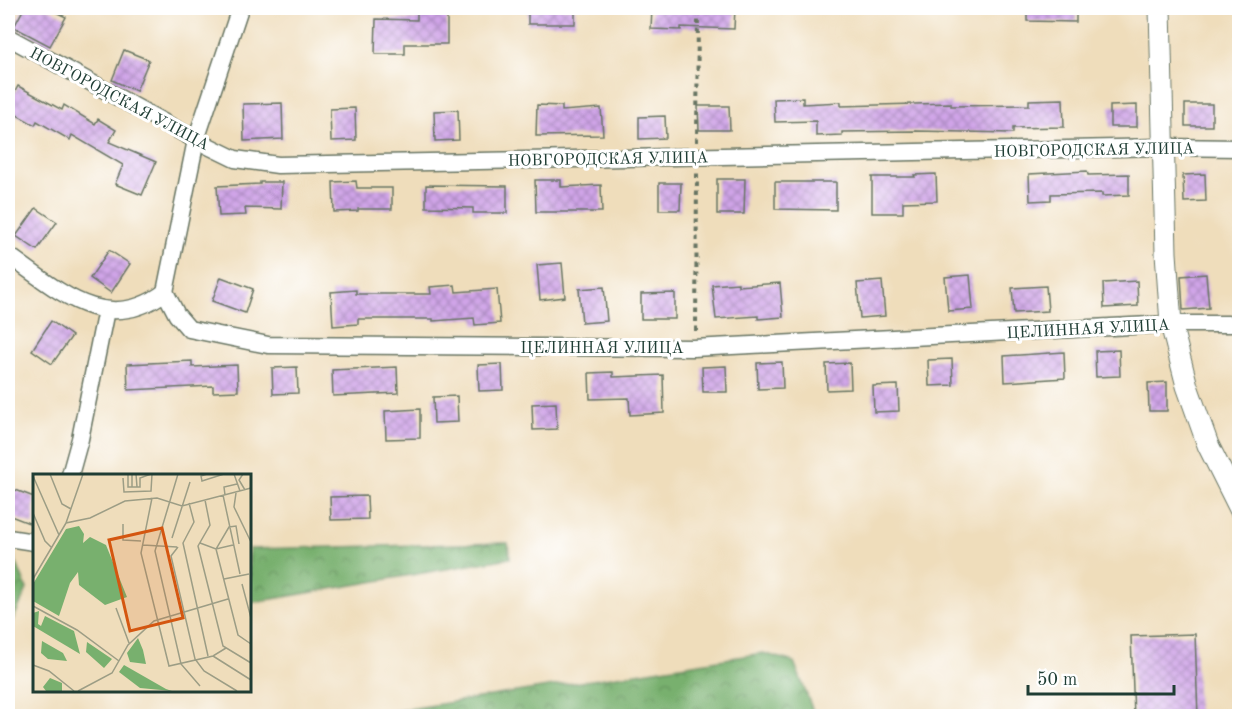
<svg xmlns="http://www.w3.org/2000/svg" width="1247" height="724" font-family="'Old Standard TT',serif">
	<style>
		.forest { fill: url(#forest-crowns); stroke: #4c7651; stroke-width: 1.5 }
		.building { fill: url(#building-cross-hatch) }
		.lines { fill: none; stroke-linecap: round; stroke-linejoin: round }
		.minor-casing { stroke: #687563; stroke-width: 19 }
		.tertiary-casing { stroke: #687563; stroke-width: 23 }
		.path { stroke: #687563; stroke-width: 4; stroke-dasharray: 4.5 4.5; stroke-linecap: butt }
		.minor { stroke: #fff; stroke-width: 16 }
		.tertiary { stroke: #fff; stroke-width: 21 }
		.labels { text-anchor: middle; stroke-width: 6; stroke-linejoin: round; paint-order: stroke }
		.street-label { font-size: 16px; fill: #1f3d34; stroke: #fff }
		.inset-road { fill: none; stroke: #9c9d85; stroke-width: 1.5 }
		.view { fill: #d45610; fill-opacity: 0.15; stroke: #d45610; stroke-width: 3 }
		.inset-edge { fill: none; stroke: #1f3d34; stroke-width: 3 }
	</style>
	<defs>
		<pattern id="forest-crowns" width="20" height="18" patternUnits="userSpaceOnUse" patternTransform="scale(1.5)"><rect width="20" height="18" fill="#78b06e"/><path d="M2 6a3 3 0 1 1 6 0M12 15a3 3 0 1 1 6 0" fill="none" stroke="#62905b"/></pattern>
		<pattern id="building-cross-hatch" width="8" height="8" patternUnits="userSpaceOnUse" patternTransform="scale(1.5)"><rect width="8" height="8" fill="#d0a4e8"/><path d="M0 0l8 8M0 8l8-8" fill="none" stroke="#a887bd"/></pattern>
	</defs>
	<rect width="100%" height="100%" fill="#fff"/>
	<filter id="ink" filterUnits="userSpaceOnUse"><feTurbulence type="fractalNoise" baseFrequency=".0167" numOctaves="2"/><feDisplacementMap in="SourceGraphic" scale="12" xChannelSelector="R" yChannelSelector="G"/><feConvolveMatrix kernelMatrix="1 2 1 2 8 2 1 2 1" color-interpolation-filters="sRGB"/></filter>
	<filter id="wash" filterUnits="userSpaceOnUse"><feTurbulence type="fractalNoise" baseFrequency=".008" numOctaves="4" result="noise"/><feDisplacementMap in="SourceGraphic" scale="24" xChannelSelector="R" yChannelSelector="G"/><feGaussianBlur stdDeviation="1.35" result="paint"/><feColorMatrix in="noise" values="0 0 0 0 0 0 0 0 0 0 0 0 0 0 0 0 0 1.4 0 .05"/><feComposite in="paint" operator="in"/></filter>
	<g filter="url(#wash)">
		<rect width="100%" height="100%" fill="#efddbb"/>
		<g class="forest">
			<path d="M508 543 510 558 249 603V549Z"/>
			<path d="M8 549H11L27 589 8 631Z"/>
			<path d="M763 653 794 662 815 716H365Z"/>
		</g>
		<g id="blocks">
			<g class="building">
				<path d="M24 8H47L66 17 50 46 14 27Z"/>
				<rect x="528" y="8" width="47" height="16"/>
				<path d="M652 8H735L734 29 681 27V30L651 29Z"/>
				<path d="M1027 8H1076V22L1027 21Z"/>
				<path d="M417 9 447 10V44H405V54H375L376 19 417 20Z"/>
				<path d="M124 50 149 60 136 91 112 80Z"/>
				<path d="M18 86 62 110 64 105 95 124 98 119 116 130 109 142 156 162 142 195 115 184 123 165 72 135 70 140 37 121 35 125 8 110V105Z"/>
				<path d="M803 98V104L841 102V106L951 103V106L1029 105V100L1063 99 1064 127 1013 128V133L916 131 842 132V135L816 136V121L775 122 774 99Z"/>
				<path d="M282 103 283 139 244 141 243 104Z"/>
				<rect x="1185" y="104" width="27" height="22"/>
				<path d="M537 105 562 106V111L601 108 603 135 536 136Z"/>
				<path d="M1137 105V127H1110V106Z"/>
				<path d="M698 106H729L730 130H699Z"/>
				<path d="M355 108 356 140 331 141 330 109Z"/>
				<path d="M458 110 459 140 435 141 434 111Z"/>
				<path d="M665 116 666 138 639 139V117Z"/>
				<path d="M1087 171 1088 175 1129 174V195L1102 196V193L1051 194V200L1030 201 1029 174Z"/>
				<path d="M936 174 937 201 903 202V213H872V177H915L914 175Z"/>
				<path d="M1205 174 1206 201 1184 202 1183 175Z"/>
				<path d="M717 179H745L744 214H717Z"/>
				<path d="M535 180H561V187L601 185 602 212H536Z"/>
				<path d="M356 181 357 188H392V209H358V211L334 212 333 182Z"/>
				<path d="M260 182H282L281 209 245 208 246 215 219 216 217 186 260 184Z"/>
				<path d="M775 182H836V210L775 209Z"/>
				<path d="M659 183H681L680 210H659Z"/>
				<path d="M426 185 507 186V213H473V208L426 207Z"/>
				<path d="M36 208 57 222 37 250 16 236Z"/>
				<path d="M109 250 130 264 111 293 90 278Z"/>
				<path d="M562 263 565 297 540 300 537 265Z"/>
				<path d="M1206 274 1209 308 1183 310 1181 276Z"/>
				<path d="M970 275 973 309 948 311 945 277Z"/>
				<path d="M221 277 253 289 245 313 212 301Z"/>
				<path d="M882 281 885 316 860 318 857 283Z"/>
				<path d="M1137 281 1138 306 1104 308 1103 283Z"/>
				<path d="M738 283V286L780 283 783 317 758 319V316L716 319 712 285Z"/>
				<path d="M455 285 456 292 497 289 500 323 475 325 474 318 433 321V319H358V324L333 326 331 292 356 290V294H431L430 287Z"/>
				<path d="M1046 286 1048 311 1014 313 1012 288Z"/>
				<path d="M604 287 607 321 582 323 579 289Z"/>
				<path d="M675 293V319H641V294Z"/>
				<path d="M51 321 72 336 52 364 32 350Z"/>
				<path d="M1119 350 1120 376 1096 377 1095 351Z"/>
				<path d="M1064 352 1065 378 1005 382 1004 356Z"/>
				<path d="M952 359 953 385 929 386 928 360Z"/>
				<path d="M192 361V367L237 365 238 391 213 392V386L128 390 127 364Z"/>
				<path d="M782 362 783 388 758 389 757 363Z"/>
				<path d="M850 363 851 389 827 390 826 364Z"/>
				<path d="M502 364 503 390 479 391 478 365Z"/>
				<path d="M726 366 727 392H703L702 367Z"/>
				<path d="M297 367 298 393 273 394 272 368Z"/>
				<path d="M397 367 398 393 333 396 332 370Z"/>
				<path d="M613 372V377L663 375 664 413 630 415 629 398 590 399 589 373Z"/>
				<path d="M1167 382V411H1149L1148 383Z"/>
				<path d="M898 385 899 411 874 412 873 386Z"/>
				<path d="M457 396 458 422 434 423 433 397Z"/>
				<path d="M556 403 557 429 533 430 532 404Z"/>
				<path d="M420 409V438L386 439 385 411Z"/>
				<path d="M13 489 34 497V525L8 515V504Z"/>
				<path d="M367 496 368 519 331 520 330 497Z"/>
				<path d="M1195 634 1198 717H1134L1131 636Z"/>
			</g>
		</g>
	</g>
	<g filter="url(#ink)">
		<use href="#blocks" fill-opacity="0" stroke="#687563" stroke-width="1.5"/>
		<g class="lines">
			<defs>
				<g id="minor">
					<path d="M8 37 196 140 235 159 278 165 1163 147 1240 148"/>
					<path d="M8 255C57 289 105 337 165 292"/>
					<path d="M165 292 177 315 189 329 268 345 693 348 1171 324H1240"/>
					<path d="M165 292 196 140 240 8"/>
					<path d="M70 475 80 439 106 310"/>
					<path d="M8 538 34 542"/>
				</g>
				<path id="tertiary" d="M1160 8 1166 253 1171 324 1187 386 1208 445 1240 509"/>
			</defs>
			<use href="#minor" class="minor-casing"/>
			<use href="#tertiary" class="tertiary-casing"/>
			<g class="path">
				<path d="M697 142 698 8"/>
				<path d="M696 331 697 173"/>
			</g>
			<use href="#minor" class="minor"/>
			<use href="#tertiary" class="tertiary"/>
		</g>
	</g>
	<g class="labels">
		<g class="street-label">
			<text transform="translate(120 98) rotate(28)" y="6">НОВГОРОДСКАЯ УЛИЦА</text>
			<text transform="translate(1094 149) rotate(-1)" y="6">НОВГОРОДСКАЯ УЛИЦА</text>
			<text transform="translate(608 158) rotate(-1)" y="6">НОВГОРОДСКАЯ УЛИЦА</text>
			<text transform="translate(1088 328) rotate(-3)" y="6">ЦЕЛИННАЯ УЛИЦА</text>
			<text x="602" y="353">ЦЕЛИННАЯ УЛИЦА</text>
		</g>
	</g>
	<g transform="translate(33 474)">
		<rect width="218" height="218" fill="#efddbb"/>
		<path d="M46 52 51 60 50 69 57 63 73 71 94 123 72 131 46 111 45 98 37 109 26 142 0 127V110L33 55ZM6 137 5 150 8 152 12 142 41 157 47 180 0 152V139ZM105 164 110 176 113 190 97 188 94 179ZM9 167 30 179 34 187 15 185 8 179ZM54 168 79 185 71 194 53 178ZM91 191 133 215 139 217 107 214 86 198ZM17 204 29 209V217H13L10 213Z" fill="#78b06e"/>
		<path class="inset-road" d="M17 0 29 30 38 35M95 0V13H99V0M145 0 122 77 148 190 167 212M174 0 168 2 169 7 191 0M201 0 207 17M210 0 206 6 212 16M0 2 26 61M90 4 91 18 118 17 119 0M99 13H104L103 0M104 13H107V4L118 0M203 19 201 33 218 68M190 21 207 100M192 21 191 13 204 10M119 24 108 79 136 192 180 182 193 174M172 26 177 51 165 72 190 172 218 189M156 29 161 48 150 69 175 182M0 39 12 67 19 74M33 49 50 0M90 50V66L108 67M139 64 157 8M167 69 183 75 200 71M206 70 203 52 196 53 183 75 205 161 218 170M110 71 144 73M145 73 138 82 162 185 171 197 204 217M0 105 33 49 57 44 92 27 124 24 149 32 218 14M191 105 216 100M209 110 218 144M0 132 44 156 86 187M83 134 96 169M180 182 218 206M0 191 16 197 41 217M45 217 79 199 95 171 121 147 195 125"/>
		<path class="view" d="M129 54 150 144 97 157 76 66Z"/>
		<rect width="218" height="218" class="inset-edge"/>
	</g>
	<rect width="1247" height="724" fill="none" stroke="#fff" stroke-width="30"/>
	<path d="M1028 685v9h146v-9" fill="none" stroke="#1f3d34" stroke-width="3"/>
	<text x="1037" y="685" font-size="18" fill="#1f3d34" stroke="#ffffff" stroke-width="4.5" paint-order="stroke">50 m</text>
</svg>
